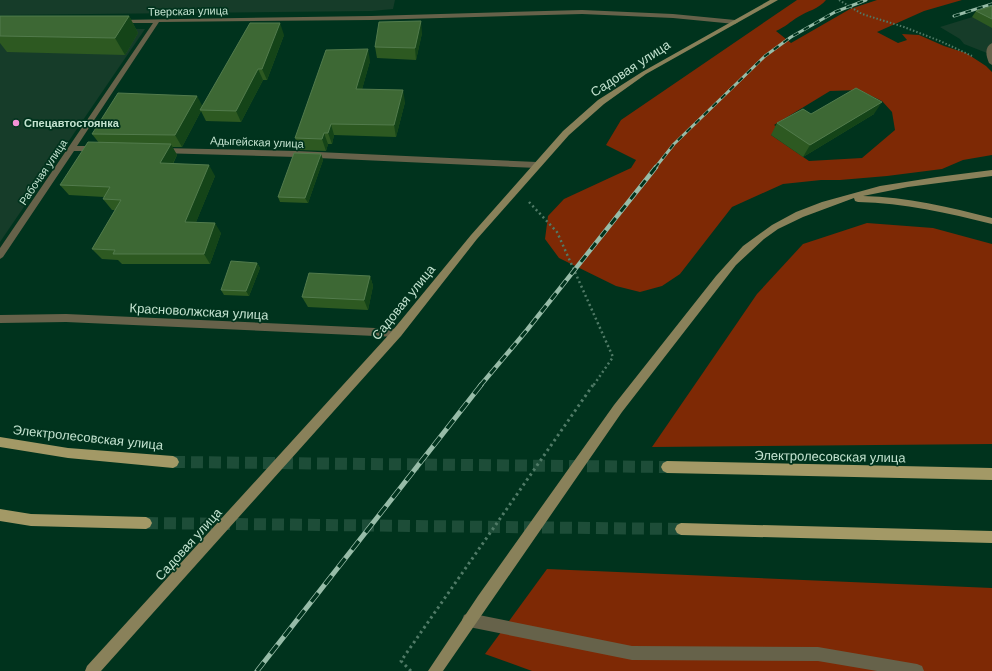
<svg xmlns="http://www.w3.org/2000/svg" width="992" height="671" font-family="Arial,sans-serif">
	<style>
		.built { fill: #163c29 }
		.green { fill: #7e2905; fill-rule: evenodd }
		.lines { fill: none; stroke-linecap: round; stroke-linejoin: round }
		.primary-tunnel { stroke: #1d4d38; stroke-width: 12; stroke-dasharray: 12 6; stroke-linecap: butt }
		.path-far2 { stroke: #507b67; stroke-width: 2; stroke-dasharray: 1.5 2; stroke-linecap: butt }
		.path-far1 { stroke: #507b67; stroke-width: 2.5; stroke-dasharray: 2 3; stroke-linecap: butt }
		.path { stroke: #507b67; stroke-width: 3; stroke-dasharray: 2.5 3.5; stroke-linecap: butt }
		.lane { fill: #66624a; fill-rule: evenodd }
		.street { fill: #66624a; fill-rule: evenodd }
		.secondary { fill: #89815a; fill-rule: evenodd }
		.primary { fill: #a39966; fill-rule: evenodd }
		.rail-far2-casing { stroke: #97bca8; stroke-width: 3 }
		.rail-far1-casing { stroke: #97bca8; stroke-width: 4.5 }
		.rail-casing { stroke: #97bca8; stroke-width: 5 }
		.rail-far2 { stroke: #00331d; stroke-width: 2; stroke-dasharray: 6; stroke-linecap: butt }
		.rail-far1 { stroke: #00331d; stroke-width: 3; stroke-dasharray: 8; stroke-linecap: butt }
		.rail { stroke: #00331d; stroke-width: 3.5; stroke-dasharray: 11; stroke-linecap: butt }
		.wall { fill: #2d5921 }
		.shaded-wall { fill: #144418 }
		.building { fill: #3d6834; stroke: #527b4c }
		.poi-dot { fill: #f391d6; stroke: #00331d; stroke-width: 1.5 }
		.labels { text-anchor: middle; stroke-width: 3.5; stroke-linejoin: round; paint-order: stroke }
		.far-street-label { font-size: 11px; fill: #c3e3d0; stroke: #00331d }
		.far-poi-label { font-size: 11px; font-weight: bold; fill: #c3e3d0; stroke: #00331d; text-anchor: start }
		.street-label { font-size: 13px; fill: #c3e3d0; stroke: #00331d }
	</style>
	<rect width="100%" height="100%" fill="#00331d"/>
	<g class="built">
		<path d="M0 0H395L393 9 372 11 0 15Z"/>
		<path d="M992 11V55L964 44 960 39 940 27Z"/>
		<path d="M0 28 145 29 0 242Z"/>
	</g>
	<g class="green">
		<path d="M797 0H826C819 9 807 11 798 17 790 22 785 27 776 31L791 43 850 9 877 0H962L924 11 877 32 898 43 907 40 902 34 919 35 944 46 966 53 986 66 992 72V155L963 160 942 169 887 176 840 180H821L783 184 732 207 680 274 662 286 640 292 616 286 559 258 545 239 548 216 564 199 631 168 636 160 606 145 621 120ZM859 90 882 101 892 112 895 130 862 158 809 161 771 135 781 129 774 125 830 91Z"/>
		<path d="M867 223 933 228 992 244V444L652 447 757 294 803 244Z"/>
		<path d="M547 569 992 588V671H532L485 654Z"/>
	</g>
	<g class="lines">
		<g class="primary-tunnel">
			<path d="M173 462 667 467"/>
			<path d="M146 523 681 529"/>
		</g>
		<path class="path-far2" d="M839 0 862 14 904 27 940 41 972 56"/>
		<path class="path-far1" d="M529 202 557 232 613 357 593 386"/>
		<path class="path" d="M411 671 401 661 593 385"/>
		<path class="lane" d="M992 43V65L989 63C986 56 984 47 992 43Z"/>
		<g class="street">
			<path d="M582 10 673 14 735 20 738 22 735 24 673 18 582 14 371 20 159 22 77 146H97L100 147V151H74L3 257 0 259V248L153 23H120L118 22V20L371 16Z"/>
			<path d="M161 148 296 151 537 162 541 165 537 168 296 157 158 153V149Z"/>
			<path d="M66 314 397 329 401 330 402 333 401 336 397 337 66 322 0 323V315Z"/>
			<path d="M469 613 632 646 818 647 917 664 922 666 924 671H877L818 661 632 660 469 627 464 625 462 620 464 615Z"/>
		</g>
		<g class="secondary">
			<path d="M770 0H778L646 74 604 104 569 135 477 239 401 336 101 671H85L87 666 393 330 471 235 563 131 598 100 642 72Z"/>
			<path d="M992 170V176L908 187 863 196C907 197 949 207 992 218V224C948 213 904 203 858 202L855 201 854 198 803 217 778 229 764 239 736 265 622 412 443 671H428L478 596 614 405 716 276 743 246 772 225 796 212 822 202 880 186 937 177Z"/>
		</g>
		<g class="primary">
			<path d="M0 437 68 448 173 456 177 458 179 462 177 466 173 468 68 458 0 447Z"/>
			<path d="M667 461 992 468V480L667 473 663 471 661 467 663 463Z"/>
			<path d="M0 509 31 514 146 517 150 519 152 523 150 527 146 529 31 526 0 521Z"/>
			<path d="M681 523 992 531V543L681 535 677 533 675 529 677 525Z"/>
		</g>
		<defs>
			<g id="rail-far2">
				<path d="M954 16 992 4"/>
				<path d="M655 168 674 144 765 56 791 37 835 12 866 0"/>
			</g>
			<path id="rail-far1" d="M480 386 527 330 656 167"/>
			<path id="rail" d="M257 671 481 385"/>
		</defs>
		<use href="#rail-far2" class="rail-far2-casing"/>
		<use href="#rail-far1" class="rail-far1-casing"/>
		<use href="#rail" class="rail-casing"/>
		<use href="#rail-far2" class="rail-far2"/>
		<use href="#rail-far1" class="rail-far1"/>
		<use href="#rail" class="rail"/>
	</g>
	<g class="wall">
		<path d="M992 6V28L972 17 976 11Z"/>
		<path d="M0 16H129L138 33 125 55 7 52 0 43Z"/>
		<path d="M422 33 416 60 377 58 375 47Z"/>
		<path d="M284 35 267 80H263L241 122 206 121 201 111 182 147H172L177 155 173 164 215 176 196 222 221 233 210 264H122L118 260 102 259 92 249 115 210H112L103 199 104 197 69 195 60 185 99 143 92 134 202 106Z"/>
		<path d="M370 61 362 89 405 102 396 137 334 135 332 144H328L326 151 300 150 295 138Z"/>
		<path d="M811 114H874L803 157 771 135 777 123Z"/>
		<path d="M321 154 323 160 308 203 280 202 278 197Z"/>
		<path d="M257 263 260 268 249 296 224 295 221 290Z"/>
		<path d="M370 276 373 286 368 310 308 307 302 297Z"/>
	</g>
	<g class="shaded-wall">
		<path d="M129 16 138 33 125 55 115 38Z"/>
		<path d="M421 21 422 33 416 60 415 48Z"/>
		<path d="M280 23 284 35 267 80 262 69Z"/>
		<path d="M368 49 370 61 359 100 356 89Z"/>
		<path d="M258 69 263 80 241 122 236 111Z"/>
		<path d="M403 90 405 102 396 137 394 125Z"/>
		<path d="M197 96 203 107 200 110 201 111 182 147 175 135Z"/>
		<path d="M882 102 874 114 803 157 810 145Z"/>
		<path d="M331 124 334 135 332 144 328 133Z"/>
		<path d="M324 133 328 144 326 151 322 139Z"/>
		<path d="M171 144 177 155 167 174 160 163Z"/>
		<path d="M321 154 323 160 308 203 305 198Z"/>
		<path d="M209 165 215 176 192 232 185 222Z"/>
		<path d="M215 223 221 233 210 264 204 254Z"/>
		<path d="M257 263 260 268 249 296 246 291Z"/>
		<path d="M370 276 373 286 368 310 364 300Z"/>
	</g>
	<g class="building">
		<path d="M992 6V19L976 11Z"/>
		<path d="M0 16H129L115 38 0 36Z"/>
		<path d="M421 21 415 48 375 47 379 22Z"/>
		<path d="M250 23H280L262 69H258L236 111 200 110Z"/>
		<path d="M368 49 356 89 403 90 394 125 331 124 328 133H324L322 139 295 138 326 50Z"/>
		<path d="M856 88 882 102 810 145 777 123 803 109 811 114Z"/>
		<path d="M118 93 197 96 175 135 92 134Z"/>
		<path d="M88 142 171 144 160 163 209 165 185 222 215 223 204 254H113L115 250 92 249 121 200 103 199 110 187 60 185Z"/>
		<path d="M294 153 321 154 305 198 278 197Z"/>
		<path d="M231 261 257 263 246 291 221 290Z"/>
		<path d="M309 273 370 276 364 300 302 297Z"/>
	</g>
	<circle class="poi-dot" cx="16" cy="123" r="4"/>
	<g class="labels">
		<g class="far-street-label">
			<text transform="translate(188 11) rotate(-1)" y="4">Тверская улица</text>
			<text transform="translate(257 142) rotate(2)" y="4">Адыгейская улица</text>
			<text transform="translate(43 172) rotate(-56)" y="4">Рабочая улица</text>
		</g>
		<g class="far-poi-label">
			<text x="24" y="127">Спецавтостоянка</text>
		</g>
		<g class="street-label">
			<text transform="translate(630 68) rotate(-33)" y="5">Садовая улица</text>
			<text transform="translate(403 302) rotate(-51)" y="5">Садовая улица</text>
			<text transform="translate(199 311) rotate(3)" y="5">Красноволжская улица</text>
			<text transform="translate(88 437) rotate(6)" y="5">Электролесовская улица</text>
			<text transform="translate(830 456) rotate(1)" y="5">Электролесовская улица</text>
			<text transform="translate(188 544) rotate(-48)" y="5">Садовая улица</text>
		</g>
	</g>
</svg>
